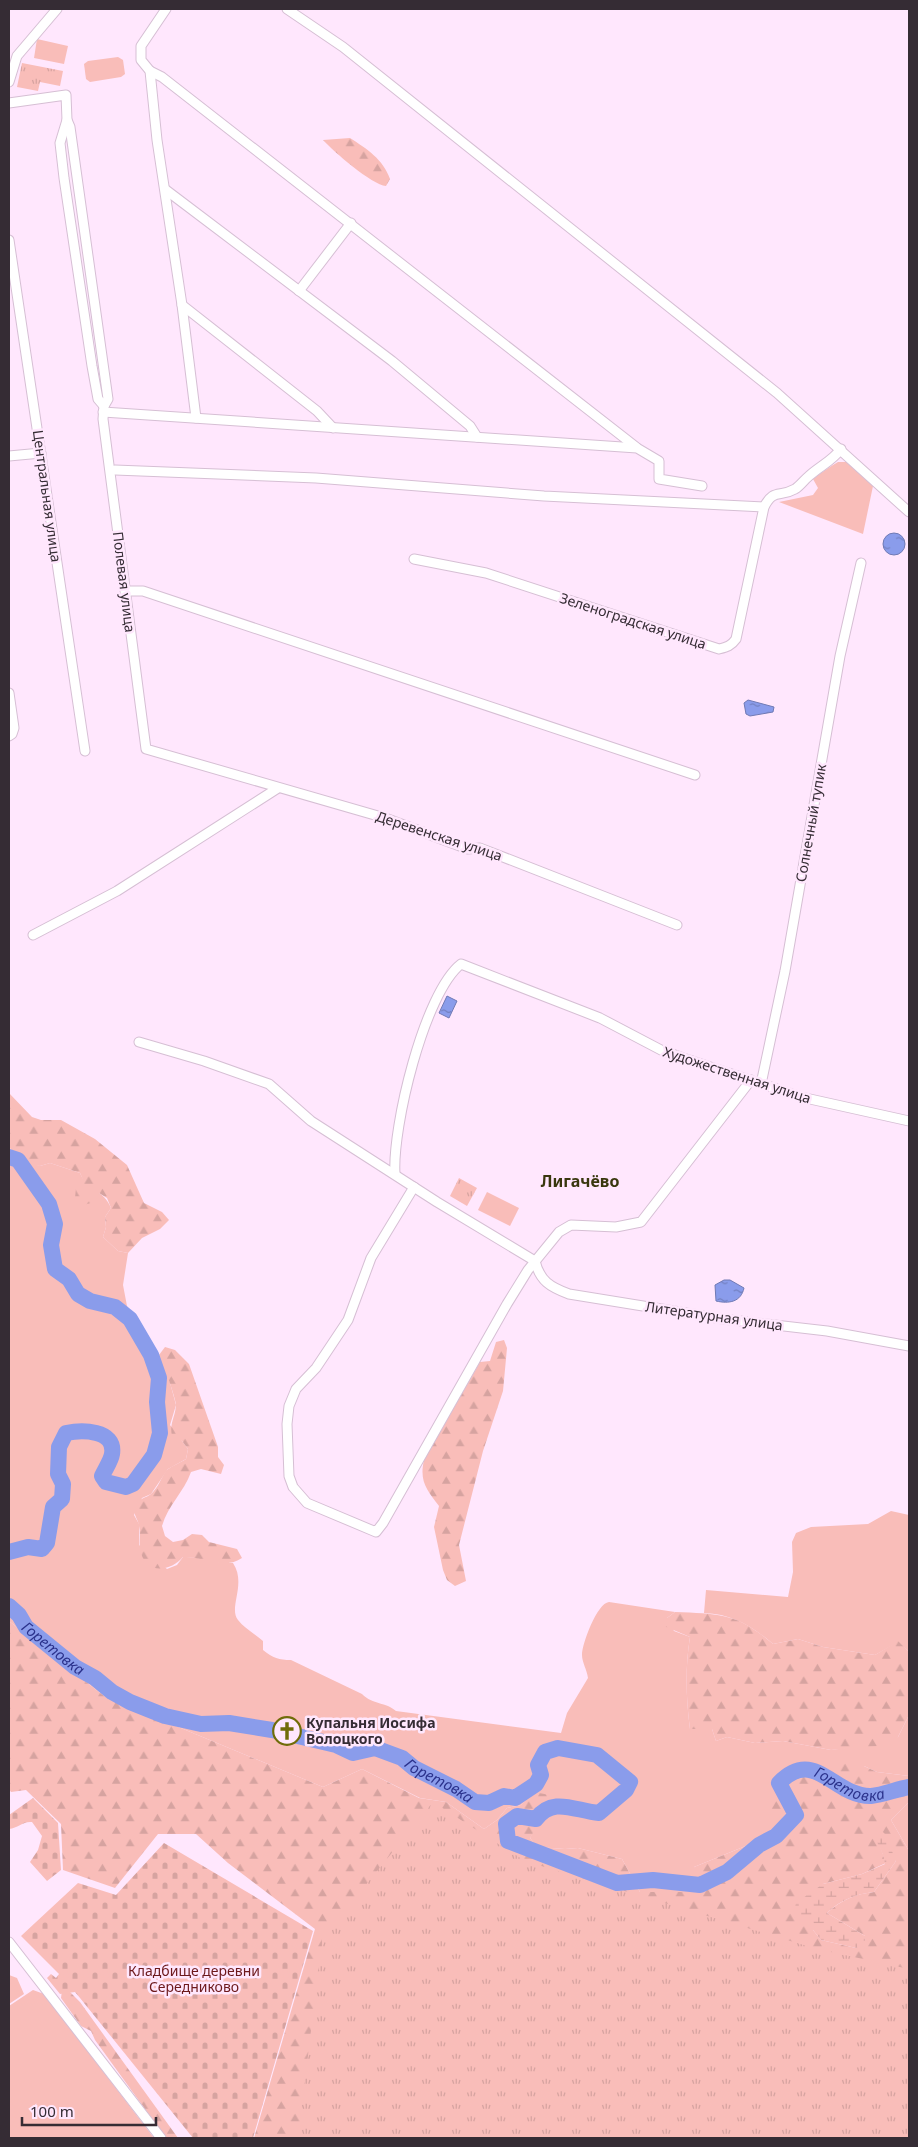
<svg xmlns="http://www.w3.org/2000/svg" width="918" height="2147" font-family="'Noto Sans',sans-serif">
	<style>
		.grass { fill: #f9bdb9 }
		.forest { fill: url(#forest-firs); fill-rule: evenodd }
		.wetland { fill: url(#wetland-marsh) }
		.cemetery { fill: url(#cemetery-stones) }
		.park { fill: url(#park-tufts) }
		.water { fill: url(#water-ripples); stroke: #707ab4 }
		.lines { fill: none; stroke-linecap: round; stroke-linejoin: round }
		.river { stroke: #8a9ceb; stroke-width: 16 }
		.minor-casing { stroke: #d6bfd4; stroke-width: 11 }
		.minor { stroke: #fff; stroke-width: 9 }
		.labels { text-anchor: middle; stroke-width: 5; stroke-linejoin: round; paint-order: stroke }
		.street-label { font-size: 14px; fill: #352c34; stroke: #ffe7fd }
		.poi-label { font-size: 14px; font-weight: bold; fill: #352c34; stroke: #ffe7fd; text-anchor: start }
		.park-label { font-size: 14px; fill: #6d191c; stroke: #ffe7fd }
		.water-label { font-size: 15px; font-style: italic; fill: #2b328c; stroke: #ffe7fd }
		.quarter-label { font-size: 16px; font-weight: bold; fill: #39370d; stroke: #ffe7fd }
	</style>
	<defs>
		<pattern id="forest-firs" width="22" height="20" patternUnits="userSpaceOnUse" patternTransform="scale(1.25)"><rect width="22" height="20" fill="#f9bdb9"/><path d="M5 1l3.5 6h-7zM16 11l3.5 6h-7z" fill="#d6a3a0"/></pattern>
		<pattern id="wetland-marsh" width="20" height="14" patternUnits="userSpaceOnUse" patternTransform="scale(1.25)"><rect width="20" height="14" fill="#f9bdb9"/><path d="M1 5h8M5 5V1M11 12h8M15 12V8" fill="none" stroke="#d6a3a0"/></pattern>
		<pattern id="cemetery-stones" width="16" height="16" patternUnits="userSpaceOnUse" patternTransform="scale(1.25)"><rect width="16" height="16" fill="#f9bdb9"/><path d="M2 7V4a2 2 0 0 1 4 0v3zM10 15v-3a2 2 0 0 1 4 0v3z" fill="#d6a3a0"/></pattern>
		<pattern id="park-tufts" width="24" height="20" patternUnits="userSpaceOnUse" patternTransform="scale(1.25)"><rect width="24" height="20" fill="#f9bdb9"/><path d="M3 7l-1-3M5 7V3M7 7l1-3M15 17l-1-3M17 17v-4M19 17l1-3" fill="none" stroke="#d6a3a0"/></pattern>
		<pattern id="water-ripples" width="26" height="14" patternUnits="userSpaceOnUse" patternTransform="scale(1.25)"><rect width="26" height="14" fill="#8a9ceb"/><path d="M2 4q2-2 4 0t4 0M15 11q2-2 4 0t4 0" fill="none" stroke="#727fbf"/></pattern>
	</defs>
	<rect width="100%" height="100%" fill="#ffe7fd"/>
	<g class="grass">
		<path d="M37 39 68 46 64 64 34 58Z"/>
		<path d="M118 57 123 60 125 74 121 77 90 82 86 79 84 64 88 61Z"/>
		<path d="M838 462H847L873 486 863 534 779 502 813 495 818 488 813 479C821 473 829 467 838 462Z"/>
		<path d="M9 1147 21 1160 40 1166 50 1163 80 1173C87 1190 104 1190 111 1208L105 1217 106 1227 103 1237 118 1251 128 1253 123 1285 127 1306 165 1364 176 1405 170 1425 188 1449 186 1459 168 1469 151 1494 142 1498 134 1515 139 1524V1545L167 1569 177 1565 183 1557C201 1556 215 1564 233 1563 247 1584 228 1608 238 1620 244 1628 255 1634 263 1641V1650C273 1658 279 1660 291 1660L362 1694C373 1705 386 1702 396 1711L561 1733 567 1713 588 1678C587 1670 582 1662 582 1655 582 1644 597 1603 609 1602L675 1612 667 1618 674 1631 690 1637C685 1667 686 1699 690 1729H712L716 1741 727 1737 755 1743 783 1741 831 1750 860 1746 898 1737 909 1715V1776L877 1772 864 1766 765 1838 694 1867 708 1887 698 1892H640L622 1859 578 1848 565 1849 537 1847 530 1838C537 1823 546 1814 559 1805L531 1795 521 1805 507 1808 497 1820 484 1829 446 1802 420 1798 362 1769 323 1787 104 1696 9 1621Z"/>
		<path d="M487 1192 519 1208 510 1226 478 1210Z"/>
		<path d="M891 1511 909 1515V1652L898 1642 875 1655 823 1647 798 1639 773 1644C752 1626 732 1614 704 1613L706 1590 788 1597 793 1572 792 1542 796 1533 811 1527 868 1524Z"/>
		<path d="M909 1802V1851L891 1820Z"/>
		<path d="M9 1975 17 1978 24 1994 9 2004Z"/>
		<path d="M33 1990 44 1994 154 2138H9V2006Z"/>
	</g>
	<g class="forest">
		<path d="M350 138C367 149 383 159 390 179L386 186C372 185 333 151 323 140Z"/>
		<path d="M9 1093 32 1117 41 1120H61L95 1139 127 1165 144 1203 162 1212 169 1220 160 1229 142 1238 128 1253 118 1251 103 1237 106 1227 105 1217 111 1208 107 1198 99 1193 94 1202 84 1205 75 1198 76 1188 84 1182 80 1173 50 1163 40 1166 30 1165 21 1160 9 1147Z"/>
		<path d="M504 1340 507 1348 503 1391 483 1451 459 1545 466 1581 455 1586 447 1580 443 1570 434 1527 439 1506C427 1490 419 1482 424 1460L480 1362 490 1361 496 1342Z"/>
		<path d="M165 1347 175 1350 189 1364 218 1447V1457L224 1465 221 1474 201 1469 191 1472C184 1492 168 1505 162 1526L165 1536 173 1542 183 1540 192 1534 202 1535 209 1542 237 1549 242 1558C222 1571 204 1556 183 1557 171 1571 147 1575 141 1553 138 1544 141 1535 139 1526 138 1518 131 1513 136 1504 140 1498 146 1498 151 1494 158 1488 161 1478 166 1471 171 1466 180 1463 186 1459L188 1449 182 1441 172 1436C169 1423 176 1416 176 1404 175 1397 163 1361 159 1355Z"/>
		<path d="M675 1612C721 1614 737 1613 773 1644L798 1639 823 1647 875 1655 898 1641 909 1652V1715L898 1737 891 1745 831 1750 783 1741 755 1743 727 1737 716 1741 712 1729H690C686 1699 685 1667 690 1637L664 1626 667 1618Z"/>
		<path d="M9 1621 104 1696 323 1787 362 1769 419 1798 446 1802 484 1829 497 1820 507 1808 521 1805 530 1795 539 1793 555 1796 559 1805 544 1816 530 1838 537 1847 565 1849 578 1848 622 1859 640 1892H698L707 1887 696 1879 694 1867 765 1838 773 1775 806 1764 833 1760 864 1766 877 1772 909 1776V1802L891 1820 909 1851V2138H254L315 1929 228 1863 196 1834H158L115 1888 63 1870 61 1824 26 1790 11 1792 9 1789ZM880 1846 896 1861 874 1892C855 1894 841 1900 827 1913L865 1936 856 1948 821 1940 813 1930 823 1884 862 1874 886 1863Z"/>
		<path d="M62 1990 69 1991 80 2002 178 2138H166L95 2040 91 2031 81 2026 61 1998Z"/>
	</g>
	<path class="wetland" d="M873 1827H878L885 1834 896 1861 874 1892C856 1894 840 1900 827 1913L865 1936V1944L856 1948 821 1940 813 1930 793 1916 796 1903 823 1884 862 1874 885 1864C884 1850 873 1840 873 1827Z"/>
	<g class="cemetery">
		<path d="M33 1798 58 1823 61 1870 47 1881 30 1862 38 1850 42 1836 32 1822C23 1821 18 1828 9 1829V1815Z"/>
		<path d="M164 1843 313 1931 253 2138H193L80 1998 75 1992 60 1994 47 1978 51 1974 56 1978 59 1974 21 1936 78 1883 116 1895Z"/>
	</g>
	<g class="park">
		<path d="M22 63 63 71 60 86 40 82 38 91 17 87Z"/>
		<path d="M459 1178 477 1188 467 1206 450 1196Z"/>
		<path d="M433 1802 525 1861 817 1949 909 1969V2138H298L322 1939Z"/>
	</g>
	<g class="water">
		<circle cx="894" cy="544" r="11"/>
		<path d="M748 700 774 707 773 712 750 716 746 714 744 703Z"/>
		<path d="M447 996 457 1001 449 1018 439 1013Z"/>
		<path d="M724 1280H730L744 1288C741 1302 729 1304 716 1301L715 1285Z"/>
	</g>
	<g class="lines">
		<g class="river">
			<path d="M9 1157 18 1160 49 1204 55 1224 51 1245 55 1269 69 1279 78 1294 90 1301 115 1307 130 1319 151 1355 159 1378 157 1402 160 1433 154 1455 133 1484 126 1487 106 1482 102 1476C105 1469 111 1461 112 1454 116 1429 81 1430 66 1433L59 1447 58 1474 63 1484 62 1499 53 1507 47 1543 42 1549 28 1547 9 1552"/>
			<path id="s1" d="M9 1606 19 1615 26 1627 75 1667 95 1678 112 1692 130 1702 165 1716 201 1724 229 1723 272 1730 336 1745 353 1753 375 1748 402 1758 414 1768 456 1789 475 1802 489 1803 504 1796 515 1798 536 1784 541 1775 538 1765 545 1752 558 1748 597 1755 630 1782 626 1790 599 1813C575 1811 553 1796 536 1819L517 1816 506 1824 508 1841 617 1883 653 1880 700 1885 727 1872 759 1845 776 1836 796 1815 779 1783C815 1746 834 1797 871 1796 883 1795 897 1789 909 1787"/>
		</g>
		<defs>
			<g id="minor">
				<path d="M166 9 141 46V60L150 71 157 140 182 305 196 418"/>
				<path d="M287 9 343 47 777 393 909 512"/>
				<path d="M150 71 162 77 636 447"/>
				<path d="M9 82 17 56 57 9"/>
				<path d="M9 103 66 95 67 120 70 127 108 399 104 406 103 419 146 749 385 818 468 849 480 848 677 925"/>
				<path d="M67 120 60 143 64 178 92 366 98 399 104 406"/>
				<path d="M166 190 392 361 470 426 477 437"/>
				<path d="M9 240 85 751"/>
				<path d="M299 291 351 223"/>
				<path d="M182 305 317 411 333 428"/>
				<path d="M103 412 637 448 659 461V479L702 486"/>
				<path d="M9 456 41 453"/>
				<path d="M115 470 316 478 544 496 764 507"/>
				<path d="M414 559 486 573 719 649C727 647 731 646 736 639L764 507C774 488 779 498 795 489 800 486 804 480 809 476 820 466 832 461 841 449"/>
				<path d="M125 591H143L695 775"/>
				<path d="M9 693 14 728 12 734 9 736"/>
				<path d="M33 935 117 891 278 788"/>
				<path d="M139 1042 204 1061 269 1084 311 1121 437 1202 535 1261C540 1281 550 1287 569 1294L723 1319 827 1331 909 1346"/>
				<path d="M761 1084 785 971 840 656 861 563"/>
				<path d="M395 1174C392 1128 424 993 461 964L600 1018 661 1050 683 1058 801 1097 909 1121"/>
				<path d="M414 1187 371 1258 348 1320 316 1368 296 1389 289 1406 287 1424 289 1476 293 1487 307 1503 376 1532 383 1523 507 1304 528 1270 559 1232 571 1225 616 1227 641 1222 751 1080"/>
				<path d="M9 1942 161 2138"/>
			</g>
		</defs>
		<use href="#minor" class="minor-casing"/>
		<use href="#minor" class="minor"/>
	</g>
	<defs>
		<symbol id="church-ring" viewBox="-11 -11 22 22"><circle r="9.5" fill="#ffe7fd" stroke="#706c09" stroke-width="1.5"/><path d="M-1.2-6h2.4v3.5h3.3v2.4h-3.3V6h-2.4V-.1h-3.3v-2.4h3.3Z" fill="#706c09"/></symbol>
	</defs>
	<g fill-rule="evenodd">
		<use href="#church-ring" x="271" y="1715" width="32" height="32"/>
	</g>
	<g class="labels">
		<g class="street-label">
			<text transform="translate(47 496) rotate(82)" y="5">Центральная улица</text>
			<text transform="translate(124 582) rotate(83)" y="5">Полевая улица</text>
			<text transform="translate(633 621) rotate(18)" y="5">Зеленоградская улица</text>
			<text transform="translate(811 823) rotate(-80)" y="5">Солнечный тупик</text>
			<text transform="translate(439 836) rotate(18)" y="5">Деревенская улица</text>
			<text transform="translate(737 1075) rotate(18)" y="5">Художественная улица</text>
			<text transform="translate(714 1316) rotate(8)" y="5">Литературная улица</text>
		</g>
		<g class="poi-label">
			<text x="306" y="1728">Купальня Иосифа<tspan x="306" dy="16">Волоцкого</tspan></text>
		</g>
		<g class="park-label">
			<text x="194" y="1976">Кладбище деревни<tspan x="194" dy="16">Середниково</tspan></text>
		</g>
		<g class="water-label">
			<text dy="5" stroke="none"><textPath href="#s1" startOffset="62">Горетовка</textPath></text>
			<text dy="5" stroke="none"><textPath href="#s1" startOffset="482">Горетовка</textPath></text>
			<text dy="5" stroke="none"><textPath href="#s1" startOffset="1319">Горетовка</textPath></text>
		</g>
		<g class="quarter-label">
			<text x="580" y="1187">Лигачёво</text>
		</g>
	</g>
	<rect width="918" height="2147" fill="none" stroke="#352c34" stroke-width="20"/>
	<path d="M22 2117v8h134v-8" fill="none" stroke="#352c34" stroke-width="2.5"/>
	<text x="30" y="2117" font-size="15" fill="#352c34" stroke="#ffe7fd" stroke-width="4" paint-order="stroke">100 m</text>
</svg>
